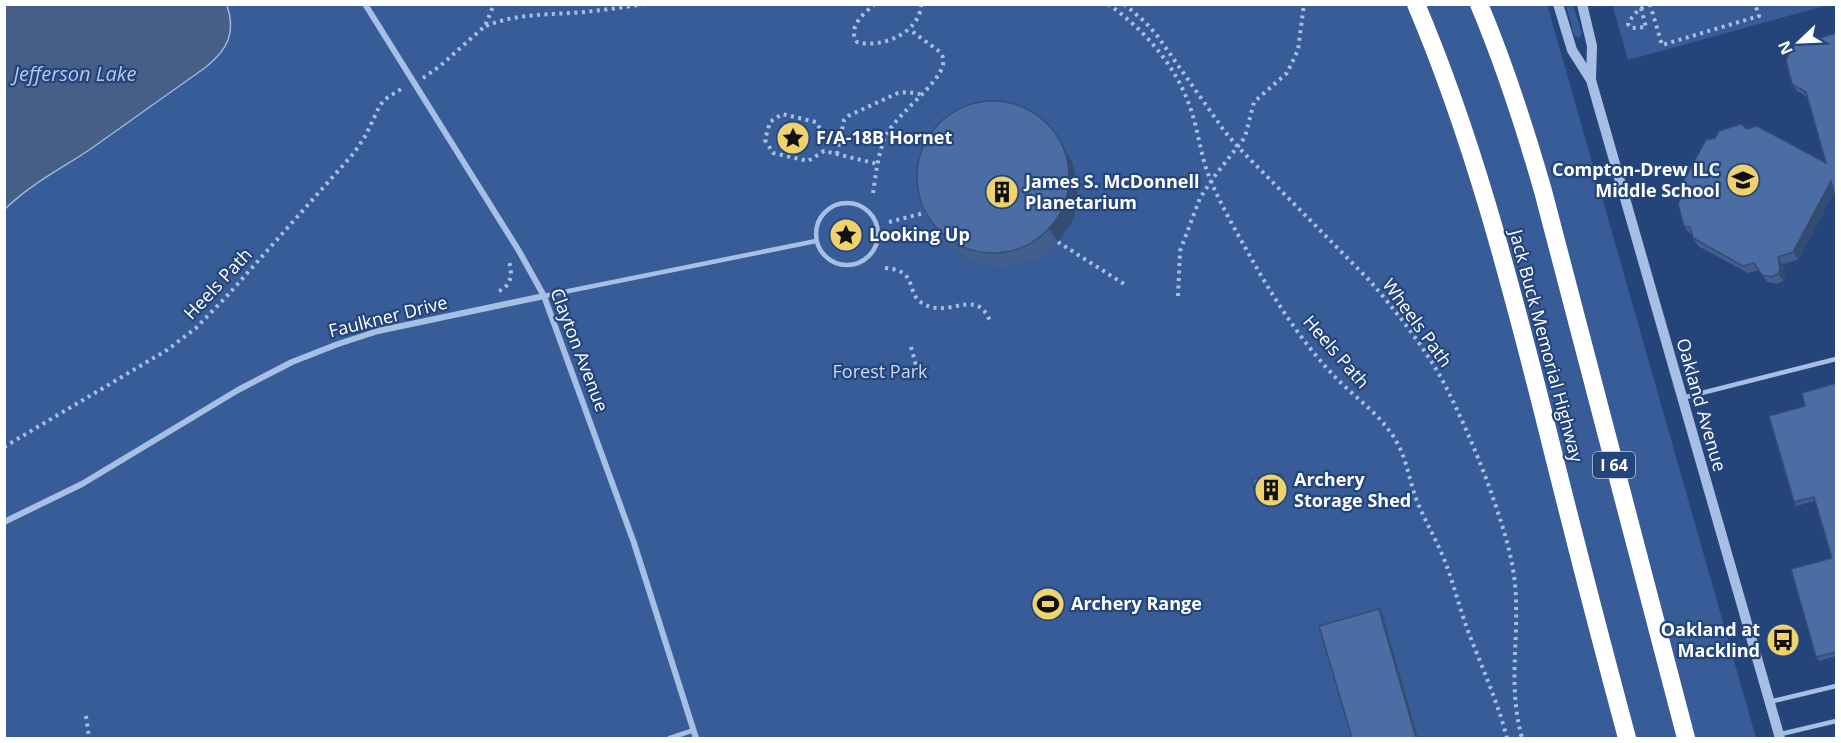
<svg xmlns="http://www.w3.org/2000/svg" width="1841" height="743" font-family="'Open Sans',sans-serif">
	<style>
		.green { fill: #385c98 }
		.water { fill: #475e86; stroke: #9cb8e5; stroke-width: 1.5 }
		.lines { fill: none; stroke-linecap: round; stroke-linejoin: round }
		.path { stroke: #a7bfe4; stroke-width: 4; stroke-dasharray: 3 4.5; stroke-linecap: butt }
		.service { stroke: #a7bfe4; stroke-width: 4.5 }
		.minor { stroke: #a7bfe4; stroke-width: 6 }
		.tertiary { stroke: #a7bfe4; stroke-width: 10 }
		.motorway { stroke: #fff; stroke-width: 18 }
		.wall { fill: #415e8c }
		.shaded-wall { fill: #354c72 }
		.building { fill: #4c6da3; stroke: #354c72; stroke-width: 1.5 }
		.labels { text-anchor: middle; stroke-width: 4.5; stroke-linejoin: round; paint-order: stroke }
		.shield { fill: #24447a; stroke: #bdc7d7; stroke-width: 1.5 }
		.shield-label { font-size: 16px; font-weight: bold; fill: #fff }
		.poi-label { font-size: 18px; font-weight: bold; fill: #fff; stroke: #24447a; text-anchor: start }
		.street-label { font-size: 18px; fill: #fff; stroke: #24447a }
		.park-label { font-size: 18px; fill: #cadaf4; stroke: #24447a }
		.water-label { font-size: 20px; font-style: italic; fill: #b2c9ec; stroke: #24447a }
	</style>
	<rect width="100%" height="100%" fill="#24447a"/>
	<g class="green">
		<path d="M1547 4 1756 738H5V5Z"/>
		<path d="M1612 4 1828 5 1628 60Z"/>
		<path d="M1566 5H1573L1582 34 1579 38 1574 35Z"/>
	</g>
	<path class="water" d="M5 4 227 5C236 33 228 49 206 67 168 94 130 121 92 148 63 168 30 184 5 209Z"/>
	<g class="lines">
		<g class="path">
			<path d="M875 4C864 13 847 27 857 42 882 49 921 32 921 4"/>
			<path d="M1108 4C1145 30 1177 67 1191 110 1198 130 1200 151 1207 171 1217 198 1232 224 1246 249 1271 294 1300 341 1337 379 1357 399 1382 416 1396 441 1407 459 1409 481 1417 501 1425 521 1436 539 1444 559 1454 584 1460 611 1470 636 1483 670 1498 703 1507 738"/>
			<path d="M1124 4 1144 21 1156 34 1225 132 1239 148 1369 280C1396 311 1427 350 1446 387 1463 421 1478 456 1491 492 1501 521 1512 553 1515 584 1520 638 1507 684 1522 738"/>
			<path d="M1650 4 1662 45 1759 16 1755 4"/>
			<path d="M1800 4H1805"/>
			<path d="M1641 8 1646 27 1631 28 1628 24C1633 14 1640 8 1649 4"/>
			<path d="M486 26C517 13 550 15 584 12 604 10 625 7 645 4"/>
			<path d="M423 78 440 66 485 26 494 4"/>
			<path d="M839 144 844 120 848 116 898 93 907 92 920 94"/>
			<path d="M837 154 839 144 828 142 816 122 782 114 770 122 765 140 773 153 808 161 824 151 878 164"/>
			<path d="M873 193C876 174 878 151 887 134 899 112 938 85 943 65 944 59 943 56 940 52L909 29"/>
			<path d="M889 222 928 212"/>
			<path d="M1058 242 1124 284 1126 287"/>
			<path d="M885 268C924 271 900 298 931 307 954 314 979 288 991 324"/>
			<path d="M499 291C511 286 513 274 509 262"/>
			<path d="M1178 296 1180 251 1200 198 1214 177 1245 137 1254 102 1287 73 1298 50 1304 4"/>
			<path d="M911 347 919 376"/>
			<path d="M4 447 167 350 196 328 226 297 354 153 366 135 380 105 388 97 403 88"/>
			<path d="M86 716 89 738"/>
		</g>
		<g class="service">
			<circle cx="847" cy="234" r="31"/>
			<path d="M544 296 816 241"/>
			<path d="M1682 398 1836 359"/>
			<path d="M1769 702 1836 686"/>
			<path d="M1781 734 1836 721"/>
			<path d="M670 738 694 730"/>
		</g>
		<g class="minor">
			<path d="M365 4 519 251 544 296 634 543 696 738"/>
			<path d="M4 522 82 484 238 390 292 362 338 344 378 331 544 296"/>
		</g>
		<g class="tertiary">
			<path d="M1558 4 1572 50 1591 80 1780 738"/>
			<path d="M1582 4 1592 46 1591 79"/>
		</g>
		<g class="motorway">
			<path d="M1416 4C1472 136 1508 274 1543 412 1570 521 1598 630 1627 738"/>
			<path d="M1479 4C1505 66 1525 128 1543 191L1686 738"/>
		</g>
	</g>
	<g class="wall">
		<path d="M1709 4H1719L1711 7Z"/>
		<path d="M1793 46 1834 192 1798 260 1783 264 1786 276 1783 281 1777 284 1767 282 1759 270 1748 273 1698 246 1693 238 1692 234 1689 233 1684 226 1747 129 1826 163 1807 97 1797 91 1792 84Z"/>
		<path d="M1058 139 1072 161 1078 186 1076 212 1071 224 1058 242 1045 254 1032 261 1019 265 1005 267 990 266 976 262 963 256 952 247 942 237 933 223Z"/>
		<path d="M1836 383V656L1819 661 1816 657 1832 558 1815 501 1796 506 1794 502 1805 406Z"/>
		<path d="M1283 477 1287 497 1258 502 1256 499Z"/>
	</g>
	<g class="shaded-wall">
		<path d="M1049 125 1072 161 1078 186 1076 212 1071 224 1058 242 1049 229Z"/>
		<path d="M1831 181 1836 188 1798 260 1793 252Z"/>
		<path d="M1778 257 1783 264 1786 276 1783 281 1778 274Z"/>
		<path d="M1280 474 1283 477 1287 497 1284 493Z"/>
		<path d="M1379 609 1382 613 1418 738H1416Z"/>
	</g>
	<g class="building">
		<path d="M1836 33V200L1831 181 1793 252 1778 257 1780 269 1778 274 1772 277 1762 275 1754 263 1743 266 1693 238 1690 227 1684 226 1678 204 1681 198 1679 189 1706 140 1715 138 1719 131 1741 124 1747 129 1757 126 1826 163 1806 92 1792 84 1786 60 1793 46Z"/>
		<circle cx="993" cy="177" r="76"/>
		<path d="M1836 383V652L1816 657 1791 569 1832 558 1814 497 1794 502 1769 416 1805 406 1802 393Z"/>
		<path d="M1280 474 1284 493 1256 499 1252 479Z"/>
		<path d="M1379 609 1416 738H1352L1319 626Z"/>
	</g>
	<defs>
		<symbol id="sight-disc" viewBox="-11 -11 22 22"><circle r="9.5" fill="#eed26b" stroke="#24447a"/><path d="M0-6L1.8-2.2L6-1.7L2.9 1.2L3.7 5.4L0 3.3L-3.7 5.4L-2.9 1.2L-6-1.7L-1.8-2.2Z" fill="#111"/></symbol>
		<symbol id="school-disc" viewBox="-11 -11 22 22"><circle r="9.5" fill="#eed26b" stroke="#24447a"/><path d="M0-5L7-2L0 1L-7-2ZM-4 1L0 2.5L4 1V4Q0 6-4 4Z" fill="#111"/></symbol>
		<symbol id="building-disc" viewBox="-11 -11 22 22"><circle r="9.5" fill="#eed26b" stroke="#24447a"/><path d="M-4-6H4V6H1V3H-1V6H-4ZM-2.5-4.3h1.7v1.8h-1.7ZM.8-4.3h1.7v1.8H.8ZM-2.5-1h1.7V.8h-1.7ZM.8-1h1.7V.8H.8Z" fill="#111"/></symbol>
		<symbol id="stadium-disc" viewBox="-11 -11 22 22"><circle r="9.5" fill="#eed26b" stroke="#24447a"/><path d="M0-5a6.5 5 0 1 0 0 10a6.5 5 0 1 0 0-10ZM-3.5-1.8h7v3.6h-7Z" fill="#111"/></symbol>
		<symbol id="bus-disc" viewBox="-11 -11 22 22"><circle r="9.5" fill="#eed26b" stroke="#24447a"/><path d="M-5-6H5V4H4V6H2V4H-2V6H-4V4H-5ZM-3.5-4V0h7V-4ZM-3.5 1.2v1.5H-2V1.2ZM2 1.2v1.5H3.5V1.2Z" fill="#111"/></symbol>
	</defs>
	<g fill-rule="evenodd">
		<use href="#sight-disc" x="774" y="119" width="38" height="38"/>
		<use href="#school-disc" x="1724" y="161" width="38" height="38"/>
		<use href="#building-disc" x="983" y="173" width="38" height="38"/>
		<use href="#sight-disc" x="827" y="216" width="38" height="38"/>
		<use href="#building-disc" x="1252" y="471" width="38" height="38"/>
		<use href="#stadium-disc" x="1029" y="585" width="38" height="38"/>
		<use href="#bus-disc" x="1764" y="621" width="38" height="38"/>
	</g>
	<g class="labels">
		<rect class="shield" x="1593" y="452" width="42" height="26" rx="4.5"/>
		<g class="shield-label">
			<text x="1614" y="471">I 64</text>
		</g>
		<g class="poi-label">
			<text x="816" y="144">F/A-18B Hornet</text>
			<text x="1720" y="176" text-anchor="end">Compton-Drew ILC<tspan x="1720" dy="21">Middle School</tspan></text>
			<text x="1025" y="188">James S. McDonnell<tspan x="1025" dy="21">Planetarium</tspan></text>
			<text x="869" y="241">Looking Up</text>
			<text x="1294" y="486">Archery<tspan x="1294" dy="21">Storage Shed</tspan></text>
			<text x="1071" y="610">Archery Range</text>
			<text x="1760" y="636" text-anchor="end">Oakland at<tspan x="1760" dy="21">Macklind</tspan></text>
		</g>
		<g class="street-label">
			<text transform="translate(218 284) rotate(-47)" y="6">Heels Path</text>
			<text transform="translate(388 317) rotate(-14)" y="6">Faulkner Drive</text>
			<text transform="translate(1417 323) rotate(54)" y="6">Wheels Path</text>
			<text transform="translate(1546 346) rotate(75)" y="6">Jack Buck Memorial Highway</text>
			<text transform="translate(579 350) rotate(69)" y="6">Clayton Avenue</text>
			<text transform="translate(1336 352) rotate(49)" y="6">Heels Path</text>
			<text transform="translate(1701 405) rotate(74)" y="6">Oakland Avenue</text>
		</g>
		<g class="park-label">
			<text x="880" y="378">Forest Park</text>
		</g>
		<g class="water-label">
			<text x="75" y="81">Jefferson Lake</text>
		</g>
	</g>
	<rect width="1841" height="743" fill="none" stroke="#ffffff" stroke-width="12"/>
	<g transform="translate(1799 42) rotate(247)" stroke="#24447a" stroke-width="4.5" paint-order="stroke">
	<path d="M0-4.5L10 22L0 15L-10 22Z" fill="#ffffff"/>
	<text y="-9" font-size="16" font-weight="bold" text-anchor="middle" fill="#ffffff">N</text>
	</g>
</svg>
